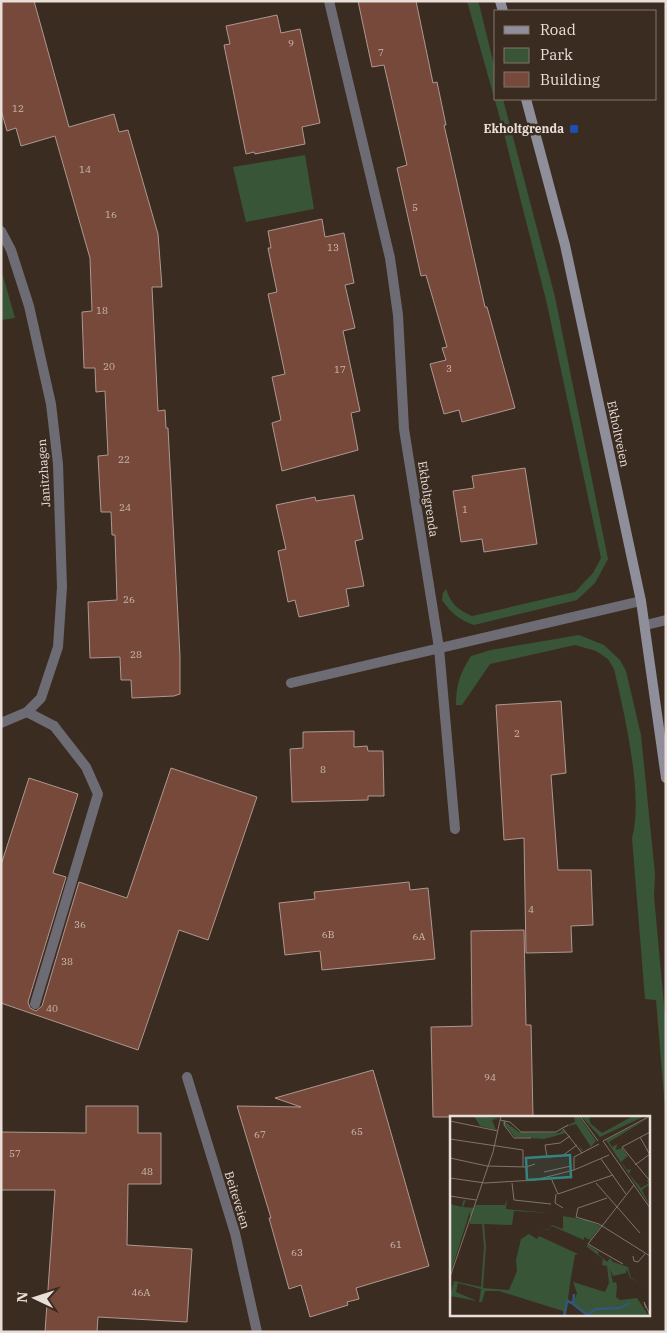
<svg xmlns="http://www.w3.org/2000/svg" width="667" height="1333" font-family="'IBM Plex Serif',serif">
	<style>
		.green { fill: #395537 }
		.building { fill: #77493a; stroke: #ae9890 }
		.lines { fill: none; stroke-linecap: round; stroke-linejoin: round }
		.lane { stroke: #6d6c75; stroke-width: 10 }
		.street { stroke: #6d6c75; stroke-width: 10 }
		.secondary { stroke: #8f8e9b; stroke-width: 10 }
		.transit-dot { fill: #1a4fb4; stroke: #3b2c22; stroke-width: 2 }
		.labels { text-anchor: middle; stroke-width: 5; stroke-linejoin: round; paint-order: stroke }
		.number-label { font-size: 10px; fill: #ccbab1 }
		.poi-label { font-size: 12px; font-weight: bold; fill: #e9dfd9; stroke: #3b2c22; text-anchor: end }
		.street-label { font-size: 12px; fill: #e9dfd9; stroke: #3b2c22 }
		.inset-river { fill: none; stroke: #325777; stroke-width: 2.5 }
		.inset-road { fill: none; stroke: #81746b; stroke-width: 1 }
		.view { fill: #30867e; fill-opacity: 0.15; stroke: #30867e; stroke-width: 2.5 }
		.inset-edge { fill: none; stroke: #e9dfd9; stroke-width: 2.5 }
	</style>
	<rect width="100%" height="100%" fill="#3b2c22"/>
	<g class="green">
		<path d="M467 1H477L479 4 496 73V99H503L555 297 608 559 595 583 577 600 474 625C459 620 451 613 442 600L443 593 446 589C451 604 458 610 472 616L575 592 593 573 601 558 547 304 501 122Z"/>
		<path d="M305 155 314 209 246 222 233 167Z"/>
		<path d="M1 269 15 318 1 320Z"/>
		<path d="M579 635 604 645 620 660 626 671 641 735 655 874 654 896 666 1027V1120L656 1000 645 999 632 838C644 796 624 712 614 669L608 659 596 651 575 645 490 664 462 705H456C456 685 460 673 471 656L491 650Z"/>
	</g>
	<g class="building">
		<path d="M1 1H34L69 127 114 114 119 132 128 130 158 234 162 287H152L158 411 165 410 166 428H168L180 656V694L174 696 132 698 131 680H121L120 657 90 658 88 602 117 600 115 535H112L111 512H101L98 456 108 455 105 391 96 392 95 368H84L82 312 92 311 90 258 55 136 21 146 16 128 7 131 1 110Z"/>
		<path d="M358 1H416L433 83 437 82 446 125H444L485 307H487L515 408 462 422 459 410 444 414 430 364 446 360 442 348 447 347 426 275 421 276 397 168 407 165 384 65 372 67Z"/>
		<path d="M277 15 281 33 300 29 320 123 302 127 305 144 255 154 254 152 246 154 224 45 230 44 226 26Z"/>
		<path d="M322 219 325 237 344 233 354 283 345 285 355 328 343 331 360 411 351 413 358 450 282 471 272 423 281 420 272 377 285 374 268 294 277 292 268 248H271L268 231Z"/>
		<path d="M525 468 537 544 484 552 482 539 461 542 453 491 474 488 472 476Z"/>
		<path d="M354 495 363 539 355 541 364 586 346 589 349 606 299 617 295 600 288 602 278 551 286 549 276 505 315 497 316 501Z"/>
		<path d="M561 701 566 773 551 775 558 870H591L593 925 571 926 572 952 526 953 524 838 504 840 496 705Z"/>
		<path d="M354 731V747L367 746 368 751H383L384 796H368V800L292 802 290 749 303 748V732Z"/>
		<path d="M171 768 257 797 208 940 179 930 138 1050 1 1003V865L29 778 78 794 53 873 66 877 28 1002 30 1008 36 1011 42 1006 79 882 127 898Z"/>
		<path d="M409 882 410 890 428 888 435 959 322 970 320 951 285 955 279 903 315 899 314 892Z"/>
		<path d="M524 930 526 1025H531L533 1117H433L431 1027 472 1026 471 931Z"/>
		<path d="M373 1070 429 1266 356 1288 359 1299 347 1302 348 1305 310 1317 301 1285 289 1289 269 1218H271L237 1106 301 1107 275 1098Z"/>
		<path d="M86 1106H138V1133H161V1184H128L127 1245 192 1249 187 1322 98 1317 97 1332H45L55 1190H1V1132L86 1133Z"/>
	</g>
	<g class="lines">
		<path class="lane" d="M35 1004 98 794 86 767 54 726"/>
		<g class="street">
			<path d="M329 1 390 258 398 315 404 429 439 648 455 829"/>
			<path d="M1 231 11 250 29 306 51 404 58 464 62 587 58 647 41 698 27 712 1 723"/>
			<path d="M646 625 666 620"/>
			<path d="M291 683 641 601"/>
			<path d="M27 712 54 726"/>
			<path d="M187 1077 235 1233 257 1332"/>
		</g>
		<g class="secondary">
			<path d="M500 1 503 11"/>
			<path d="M526 99 565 245 641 601 666 778"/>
		</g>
	</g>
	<rect class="transit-dot" x="569" y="124" width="10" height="10" rx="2.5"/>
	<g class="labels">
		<g class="number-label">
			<text x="291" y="47">9</text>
			<text x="381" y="56">7</text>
			<text x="18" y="112">12</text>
			<text x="85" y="173">14</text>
			<text x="415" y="211">5</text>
			<text x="111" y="218">16</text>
			<text x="333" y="251">13</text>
			<text x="102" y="314">18</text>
			<text x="109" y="370">20</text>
			<text x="449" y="372">3</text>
			<text x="340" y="373">17</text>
			<text x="124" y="463">22</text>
			<text x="125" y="511">24</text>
			<text x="465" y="513">1</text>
			<text x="129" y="603">26</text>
			<text x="136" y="658">28</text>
			<text x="517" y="737">2</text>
			<text x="323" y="773">8</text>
			<text x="531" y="913">4</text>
			<text x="80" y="928">36</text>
			<text x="328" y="938">6B</text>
			<text x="419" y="940">6A</text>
			<text x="67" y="965">38</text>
			<text x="52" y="1012">40</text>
			<text x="490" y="1081">94</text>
			<text x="357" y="1135">65</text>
			<text x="260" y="1138">67</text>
			<text x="15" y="1157">57</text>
			<text x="147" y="1175">48</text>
			<text x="396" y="1248">61</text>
			<text x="297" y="1256">63</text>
			<text x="141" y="1296">46A</text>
		</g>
		<g class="poi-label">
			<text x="564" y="133">Ekholtgrenda</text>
		</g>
		<g class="street-label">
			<text transform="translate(618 434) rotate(78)" y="4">Ekholtveien</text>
			<text transform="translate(44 473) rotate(-94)" y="4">Janitzhagen</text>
			<text transform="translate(428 499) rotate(81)" y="4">Ekholtgrenda</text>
			<text transform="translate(237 1200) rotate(73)" y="4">Beiteveien</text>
		</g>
	</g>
	<g transform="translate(450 1116)">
		<rect width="200" height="200" fill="#3b2c22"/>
		<path d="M24 0 49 2 42 4 46 14 30 10ZM124 0H129L146 25 140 32 133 35 131 34 129 29 133 35 141 31 126 8 109 13 125 6ZM131 0H142L139 3 141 8 152 17 183 0H195L150 21ZM200 1 159 26 162 31 167 28 166 34 172 32 178 40 171 46 177 54 181 53 179 58 191 72 199 67 196 64 200 65V68L192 74 200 90 156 24ZM54 5 69 16 109 17 113 14 116 17 94 23 65 21 52 6ZM57 83 56 93 101 97 64 95 62 109 34 108 36 131 33 172 59 174 67 155 66 144 71 123 79 118 87 123 89 120 128 138 125 139 120 167 118 183 122 187 118 186 116 200 113 195 49 175H35L32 186H29L31 173 8 167 6 176 27 185 0 180 4 165 31 171 34 131 32 108H20V95L0 159V88L12 91 13 85 16 84 13 91 24 92 26 89H55ZM113 100 136 104 151 110 140 124 134 121V124L102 110 97 114 91 112 98 114 102 109 113 113ZM138 129 149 136 148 138 157 146 160 142 163 146 178 151 181 162 193 169 180 162 177 153 176 157 163 160 160 153 163 167 166 166 167 170 166 181 170 184 187 182 199 200H138L123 188 127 177 123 166 155 176 159 167 157 150 152 149 153 143 136 130Z" fill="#395537"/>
		<path class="inset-river" d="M124 178 123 188 137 199 146 193 170 192 180 187M114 200 117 185 122 187"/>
		<path class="inset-road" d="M130 0 148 25M50 4 60 6 71 16H106L118 9M0 5 48 15M55 5 54 9 64 22H81M113 13 132 37M200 16 172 31 200 65M120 20 110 27 95 29 97 41 112 40 127 29M190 21 200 39M0 23 73 34V51M153 25 200 92M153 25 200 0M0 42 37 50 76 51 85 48M151 43 176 78M185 49 200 38M124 54V41L149 28M94 56 121 50M0 62 35 67 85 64 124 54 159 39M101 62 108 78 163 59M62 67 64 84 101 88M146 67 190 117M106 78 105 87 113 92M0 80 26 84M157 82 128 92 126 101 149 108 200 140M183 140 184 145 188 146 195 138M173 148 138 128 184 69M0 161 43 36 51 0M196 192 194 186 200 199"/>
		<path class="view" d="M120 39 121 61 77 64 76 42Z"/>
		<rect width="200" height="200" class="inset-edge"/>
	</g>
	<rect width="667" height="1333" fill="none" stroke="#e9dfd9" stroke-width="5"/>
	<rect x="494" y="10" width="162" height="90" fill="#3b2c22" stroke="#81746b"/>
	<rect x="504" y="26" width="25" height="8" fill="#8f8e9b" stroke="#81746b"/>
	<text x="540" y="35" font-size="15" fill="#e9dfd9">Road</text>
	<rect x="504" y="48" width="25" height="15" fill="#395537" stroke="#81746b"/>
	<text x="540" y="60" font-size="15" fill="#e9dfd9">Park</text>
	<rect x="504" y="72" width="25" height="15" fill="#77493a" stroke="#81746b"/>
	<text x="540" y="85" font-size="15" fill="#e9dfd9">Building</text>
	<g transform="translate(35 1298) rotate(274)" stroke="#3b2c22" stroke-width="4" paint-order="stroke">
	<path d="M0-4L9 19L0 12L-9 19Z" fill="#e9dfd9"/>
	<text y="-8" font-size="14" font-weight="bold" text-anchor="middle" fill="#e9dfd9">N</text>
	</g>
</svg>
